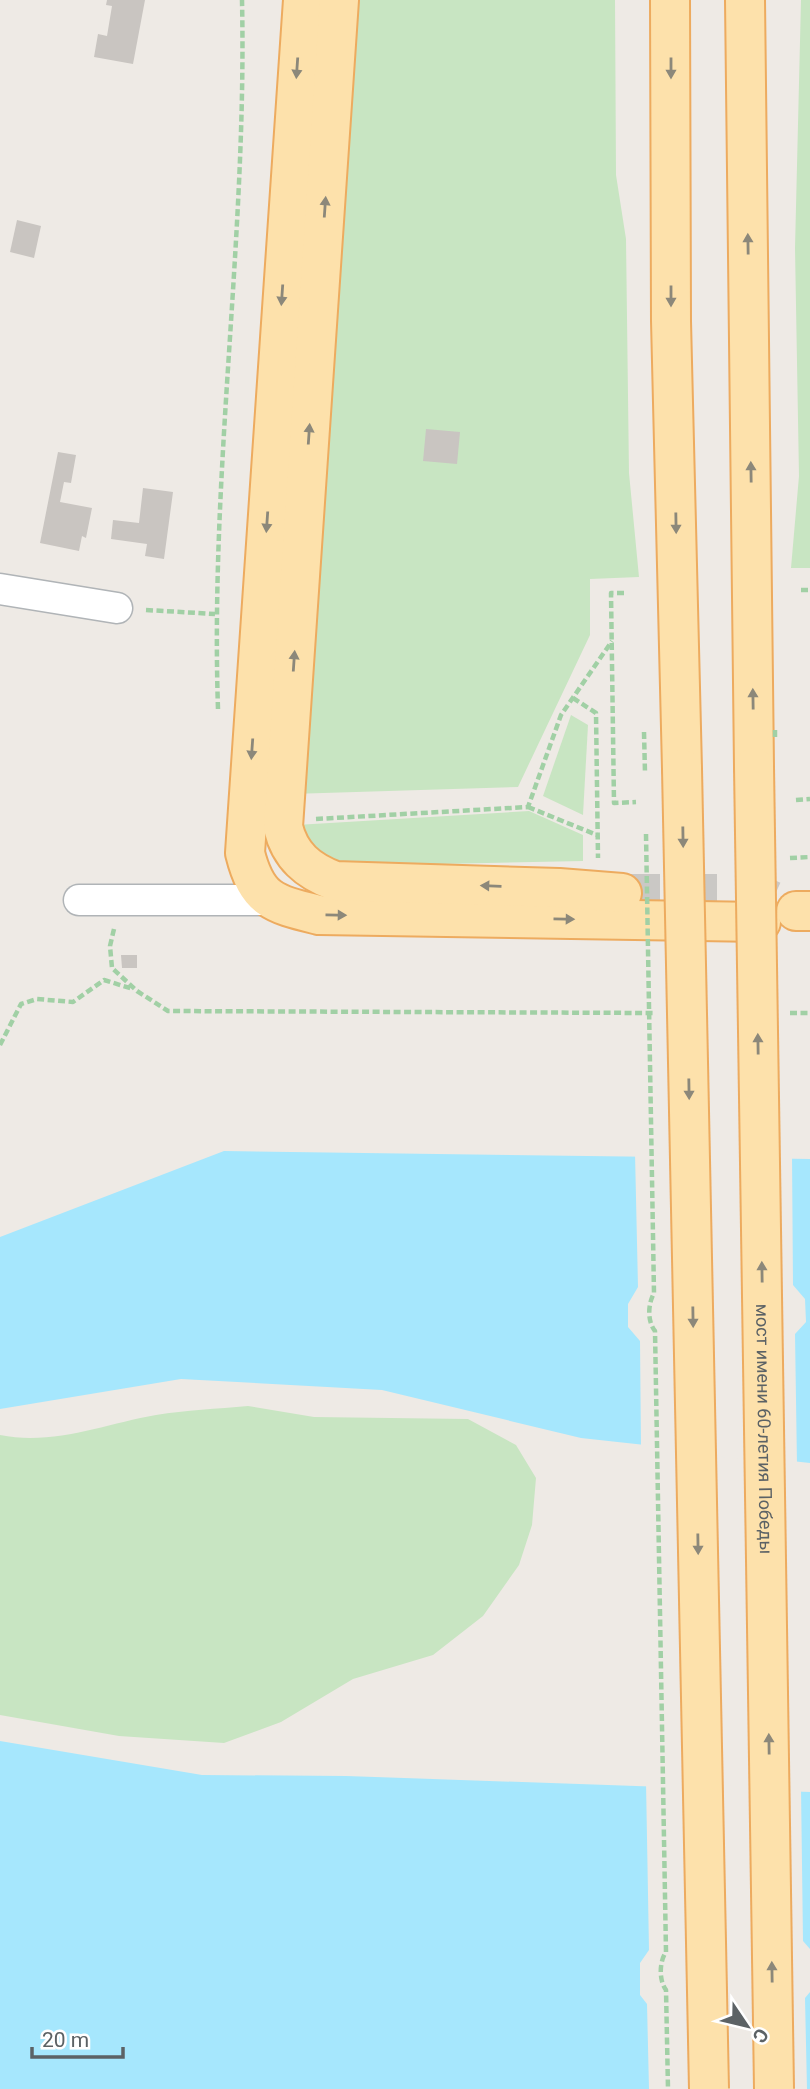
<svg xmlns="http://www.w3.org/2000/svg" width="810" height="2089" font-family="Roboto,sans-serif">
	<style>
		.green { fill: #c8e5c2 }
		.water { fill: #a6e7fd }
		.pier { fill: #eeeae5 }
		.building { fill: #c9c5c1 }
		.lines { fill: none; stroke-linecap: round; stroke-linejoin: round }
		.primary-tunnel { stroke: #cac8c5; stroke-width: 38; stroke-dasharray: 38 19; stroke-linecap: butt }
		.minor-casing { stroke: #b0b4b7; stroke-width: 33 }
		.primary-casing { stroke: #edab5f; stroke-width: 42 }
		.path { stroke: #a1d0a5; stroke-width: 4.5; stroke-dasharray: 7 3.5; stroke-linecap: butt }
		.minor { stroke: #fff; stroke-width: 30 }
		.primary { stroke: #fde1ab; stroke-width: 38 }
		.primary-bridge-casing { stroke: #edab5f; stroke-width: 42; stroke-linecap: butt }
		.path-bridge { stroke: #a1d0a5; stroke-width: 4.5; stroke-dasharray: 7 3.5; stroke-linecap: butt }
		.primary-bridge { stroke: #fde1ab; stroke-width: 38 }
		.oneway { fill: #8c887a }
		.labels { text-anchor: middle; stroke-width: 6; stroke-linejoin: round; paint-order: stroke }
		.street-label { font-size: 18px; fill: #5c6265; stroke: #fff }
	</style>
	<rect width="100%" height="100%" fill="#eeeae5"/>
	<g class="green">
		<path d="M355 0H615L616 175 626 239 629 473 639 577 590 579V635L518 787 291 794Z"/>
		<path d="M801 0H810V568H791L799 476 795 248Z"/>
		<path d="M571 715 588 725 583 815 543 796Z"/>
		<path d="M529 811 583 835V861L346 866 318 852 296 825Z"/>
		<path d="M248 1406 314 1417 468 1419 516 1445 536 1478 532 1525 519 1565 483 1616 433 1655 353 1679 281 1722 224 1743 119 1736 0 1715V1435C53 1446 104 1424 156 1415 186 1410 217 1409 248 1406Z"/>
	</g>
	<g class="water">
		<path d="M224 1151 810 1159V1463L581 1438 382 1390 181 1379 0 1409V1237Z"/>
		<path d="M0 1741 202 1775 346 1776 810 1792V2089H0Z"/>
	</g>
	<g class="pier">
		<path d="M635 1153 792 1155 793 1285 805 1299 806 1322 795 1334 797 1465 641 1448 640 1341 628 1327V1304L638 1287Z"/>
		<path d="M646 1782 801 1788 803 1941 810 1949V1992L805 1998 807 2089H649L647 2004 640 1995V1963L649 1950Z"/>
	</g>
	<g class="building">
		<path d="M107 0H145L133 64 94 57 98 34 107 36 112 6 106 5Z"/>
		<path d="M17 220 41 226 34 258 10 252Z"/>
		<path d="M426 429 460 432 457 464 423 461Z"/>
		<path d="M58 452 76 455 71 483 64 482 60 502 92 508 86 538 82 536 79 551 40 543Z"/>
		<path d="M143 488 173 492 164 559 145 556 147 544 111 539 113 520 139 523Z"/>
		<path d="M121 955H137V968H122Z"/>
	</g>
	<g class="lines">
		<path class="primary-tunnel" d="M622 893H757L796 911"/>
		<defs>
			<g id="minor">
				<path d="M0 589 117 608"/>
				<path d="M79 900H270"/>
			</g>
			<g id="primary">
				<path d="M303 0 245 853C257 901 274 904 319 915L761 922"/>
				<path d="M339 0 283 827C290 856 308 871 335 881L559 888 622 893"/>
				<path d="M670 0 671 321 682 769"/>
				<path d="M745 0 754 767"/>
				<path d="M796 911H810"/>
			</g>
		</defs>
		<use href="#minor" class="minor-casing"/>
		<use href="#primary" class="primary-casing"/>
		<g class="path">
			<path d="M801 590H810"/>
			<path d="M624 593H611L614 803 636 802"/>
			<path d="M146 610 215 614"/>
			<path d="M573 698 596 713 598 858"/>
			<path d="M218 709C210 472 247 237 242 0"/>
			<path d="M796 800 810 799"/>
			<path d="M528 807 597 835"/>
			<path d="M316 819 528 807 561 715 612 641"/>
			<path d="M790 858 810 857"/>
			<path d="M114 929 110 946 112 968 137 991 168 1011 655 1013"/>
			<path d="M790 1013H810"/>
			<path d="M0 1045 21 1004 37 999 73 1002 104 980 133 989"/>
		</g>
		<use href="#minor" class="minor"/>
		<use href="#primary" class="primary"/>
		<defs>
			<g id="primary-bridge">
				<path id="s1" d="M754 767 774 2089"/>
				<path d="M682 769 709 2089"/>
			</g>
		</defs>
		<use href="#primary-bridge" class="primary-bridge-casing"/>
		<g class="path-bridge">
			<path d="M775 730V740"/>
			<path d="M644 732 645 773"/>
			<path d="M646 834 654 1293C648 1304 647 1321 655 1331L666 1952C659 1962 659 1981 666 1990L668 2089"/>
		</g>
		<use href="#primary-bridge" class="primary-bridge"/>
	</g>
	<defs><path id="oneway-solid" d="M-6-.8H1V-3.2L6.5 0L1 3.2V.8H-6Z" transform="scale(1.75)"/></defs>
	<g class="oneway">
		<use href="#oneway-solid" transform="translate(297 68) rotate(94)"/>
		<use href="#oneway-solid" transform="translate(671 68) rotate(90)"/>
		<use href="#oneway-solid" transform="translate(325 207) rotate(-86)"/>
		<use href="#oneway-solid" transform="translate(748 244) rotate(-91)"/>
		<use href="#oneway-solid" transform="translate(282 295) rotate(94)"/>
		<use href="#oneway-solid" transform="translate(671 296) rotate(90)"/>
		<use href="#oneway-solid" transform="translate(309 434) rotate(-86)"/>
		<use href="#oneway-solid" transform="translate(751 472) rotate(-91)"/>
		<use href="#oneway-solid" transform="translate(267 522) rotate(94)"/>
		<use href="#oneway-solid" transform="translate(676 523) rotate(89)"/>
		<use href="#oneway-solid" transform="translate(294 661) rotate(-86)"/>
		<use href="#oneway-solid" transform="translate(753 699) rotate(-91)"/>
		<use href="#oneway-solid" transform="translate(252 749) rotate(94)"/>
		<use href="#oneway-solid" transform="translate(683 837) rotate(89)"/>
		<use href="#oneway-solid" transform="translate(491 886) rotate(-178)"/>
		<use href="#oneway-solid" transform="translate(336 915) rotate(1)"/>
		<use href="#oneway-solid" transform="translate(564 919) rotate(1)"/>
		<use href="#oneway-solid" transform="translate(758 1044) rotate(-91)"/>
		<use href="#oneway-solid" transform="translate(689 1089) rotate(89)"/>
		<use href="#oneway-solid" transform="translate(762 1272) rotate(-91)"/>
		<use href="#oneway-solid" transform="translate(693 1317) rotate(89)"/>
		<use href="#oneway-solid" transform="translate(698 1544) rotate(89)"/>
		<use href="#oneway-solid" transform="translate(769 1744) rotate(-91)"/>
		<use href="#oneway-solid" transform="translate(772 1972) rotate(-91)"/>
	</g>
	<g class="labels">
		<g class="street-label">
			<text dy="6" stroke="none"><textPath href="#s1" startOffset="662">мост имени 60-летия Победы</textPath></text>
		</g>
	</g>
	<g transform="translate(747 2026) rotate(125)" stroke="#ffffff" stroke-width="5" paint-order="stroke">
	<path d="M0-5L12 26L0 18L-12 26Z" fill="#5c6265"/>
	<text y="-10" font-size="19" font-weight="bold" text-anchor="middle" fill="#5c6265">С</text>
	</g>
	<path d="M32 2047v10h91v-10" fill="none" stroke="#5c6265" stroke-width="3.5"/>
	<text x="42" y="2047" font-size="21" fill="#5c6265" stroke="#ffffff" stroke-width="5" paint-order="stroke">20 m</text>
</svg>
